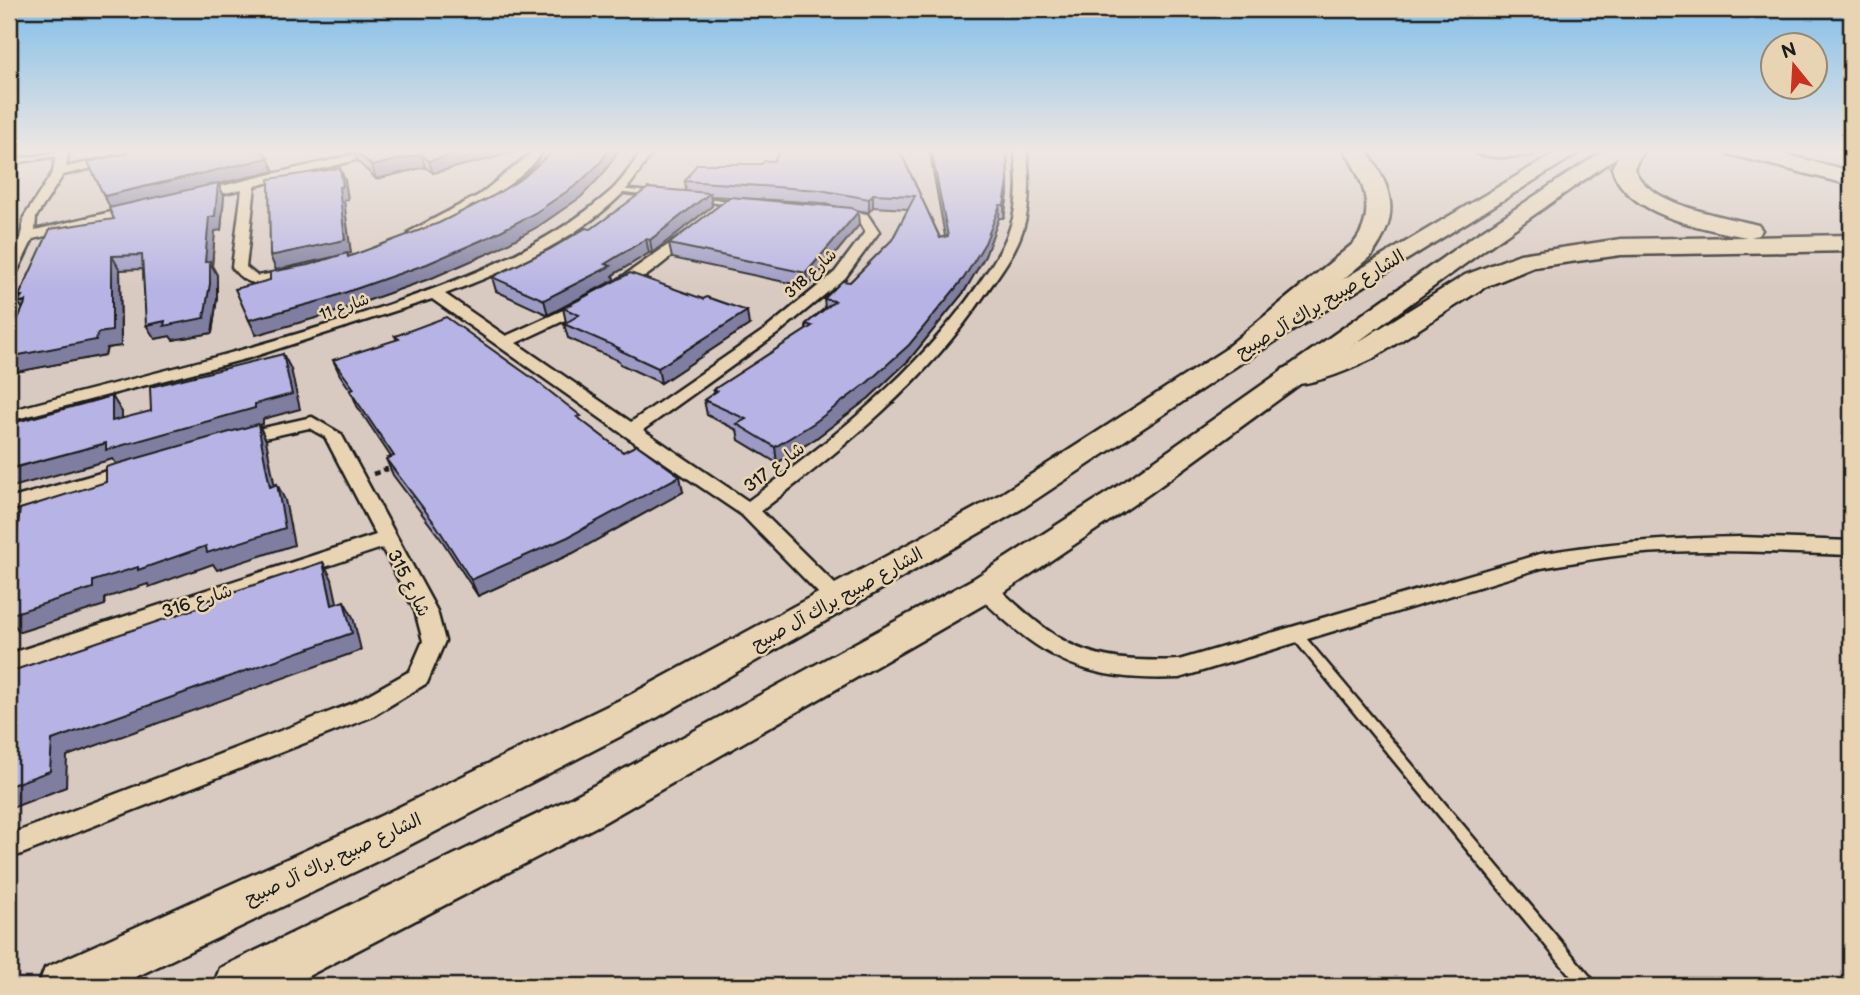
<svg xmlns="http://www.w3.org/2000/svg" width="1860" height="995" font-family="'Balsamiq Sans','Playpen Sans Arabic',sans-serif">
	<style>
		.lines { fill: none; stroke-linecap: round; stroke-linejoin: round }
		.lane-casing { stroke: #1c1c1c; stroke-width: 5 }
		.street-casing { stroke: #1c1c1c; stroke-width: 5 }
		.primary-casing { stroke: #1c1c1c; stroke-width: 5 }
		.highway-casing { stroke: #1c1c1c; stroke-width: 5 }
		.path-far1 { stroke: #1c1c1c; stroke-width: 3.5; stroke-dasharray: 4.5 4.5; stroke-linecap: butt }
		.path { stroke: #1c1c1c; stroke-width: 4.5; stroke-dasharray: 6 6; stroke-linecap: butt }
		.lane { fill: #e8d4b2; fill-rule: evenodd }
		.street { fill: #e8d4b2; fill-rule: evenodd }
		.primary { fill: #e8d4b2; fill-rule: evenodd }
		.highway { fill: #e8d4b2; fill-rule: evenodd }
		.wall { fill: #9d9bc5; stroke: #1c1c1c; stroke-width: 2; fill-rule: evenodd }
		.shaded-wall { fill: #807ea0; stroke: #1c1c1c; stroke-width: 2 }
		.building { fill: #b7b4e5; stroke: #1c1c1c; stroke-width: 2 }
		.labels { text-anchor: middle; stroke-width: 5; stroke-linejoin: round; paint-order: stroke }
		.far-street-label { font-size: 16px; fill: #1c1c1c; stroke: #e8d4b2 }
		.street-label { font-size: 18px; fill: #1c1c1c; stroke: #e8d4b2 }
	</style>
	<rect width="100%" height="100%" fill="#d9cac1"/>
	<filter id="ink" filterUnits="userSpaceOnUse"><feTurbulence type="fractalNoise" baseFrequency=".0143" numOctaves="2"/><feDisplacementMap in="SourceGraphic" scale="14" xChannelSelector="R" yChannelSelector="G"/><feConvolveMatrix kernelMatrix="1 2 1 2 8 2 1 2 1" color-interpolation-filters="sRGB"/></filter>
	<g filter="url(#ink)">
		<g class="lines">
			<defs>
				<g id="lane">
					<path d="M61 152 63 153V155L9 164V160Z"/>
					<path d="M618 189 651 192 654 194 651 196 616 192 615 191Z"/>
					<path d="M701 197 728 201 731 203 728 205 699 200 698 199Z"/>
					<path d="M1296 630 1300 631 1594 981 1596 986H1579L1292 637 1290 634 1292 631Z"/>
				</g>
				<g id="street">
					<path d="M57 149H69L66 167 151 149H173L63 175 36 217 35 230 136 206 142 210 140 213 33 239 16 274 9 278V261L21 236 24 217 53 172Z"/>
					<path d="M378 149H398L255 186 246 267 257 276 293 270 298 271V277C273 283 248 292 232 267L242 189 196 200 190 196 192 193Z"/>
					<path d="M531 149H543C531 180 449 222 419 238H409V232L479 195 529 155Z"/>
					<path d="M643 149H654C644 164 635 180 623 193 575 241 507 271 445 294L506 336 583 301H593L595 304 593 307 516 343 631 422 767 328 835 272 865 232 858 220 828 215V209L867 214 879 232 845 278 777 334 643 430 748 501C833 439 915 374 976 288 989 269 1003 250 1010 228 1019 203 1018 176 1014 149H1026C1030 176 1031 203 1023 229 1016 252 1000 273 986 293 927 381 845 447 761 511L845 594 848 599 845 604 837 607 829 604 742 515 624 435 432 299 249 358 9 421V411C127 380 245 352 361 314 449 285 540 253 611 191 624 179 633 163 643 149Z"/>
					<path d="M691 229 696 230V236C679 249 632 294 612 290L610 287 612 284Z"/>
					<path d="M312 417 341 434 437 611 445 641 427 683 371 717 9 859V835L353 703 410 671 423 641 415 611 382 548 9 672V654L376 535 325 437 309 428 238 444 229 439 232 435Z"/>
					<path d="M132 464 139 466 141 470 139 474 9 511V499Z"/>
					<path d="M1741 537 1851 541V555C1789 553 1726 549 1663 552 1622 553 1582 561 1541 568L1179 678C1109 681 1062 671 1008 623 997 613 982 601 974 588L977 583 985 580 993 583C1060 646 1084 664 1179 660L1540 554C1607 542 1673 538 1741 537Z"/>
				</g>
				<g id="primary">
					<path d="M1562 149H1585L1247 359 1023 508 658 717 396 852 117 986H38L45 968 364 824 630 695 1001 494 1229 347Z"/>
					<path d="M1606 149H1628L1484 250 1149 494 997 597 601 824 289 986H213L220 968 571 798 973 579 1127 480 1468 240Z"/>
				</g>
				<g id="highway">
					<path d="M1344 149H1366C1392 190 1402 213 1372 255L1249 359 1238 362 1227 359 1223 353 1227 347 1354 243C1378 212 1363 180 1344 149Z"/>
					<path d="M1474 149H1537L1534 154C1517 158 1494 158 1477 154Z"/>
					<path d="M1622 149H1644L1634 168C1647 206 1724 216 1758 225L1762 230 1758 235 1751 237 1851 235V251L1621 255 1534 267 1485 287 1372 359C1349 370 1307 389 1283 383L1278 376 1283 369 1350 347 1465 275 1520 254 1621 239 1747 237C1704 229 1625 215 1612 168Z"/>
					<path d="M1725 149H1763L1851 171V185L1728 154Z"/>
				</g>
			</defs>
			<use href="#lane" class="lane-casing"/>
			<use href="#street" class="street-casing"/>
			<use href="#primary" class="primary-casing"/>
			<use href="#highway" class="highway-casing"/>
			<path class="path-far1" d="M383 470 395 466"/>
			<path class="path" d="M373 474 388 469"/>
			<use href="#lane" class="lane"/>
			<use href="#street" class="street"/>
			<use href="#primary" class="primary"/>
			<use href="#highway" class="highway"/>
		</g>
		<g class="wall">
			<path d="M344 149H516V152L433 173 425 167 376 179 358 162 354 152 349 153Z"/>
			<path d="M899 149 940 238 945 236 929 149H1007L1008 194 1004 218H999L985 256 964 292 909 360 869 398 815 439 777 463 739 440 737 430 707 415 704 400 714 393 713 390 806 330V324L825 308 824 299 850 282 892 240 908 209 873 207 869 212 854 210 859 225 808 287 672 258 669 244 730 197 711 196 712 206 652 253H649L613 275 614 280 548 315 496 291 492 277 686 191 685 181 774 161ZM741 198 821 203 843 208Z"/>
			<path d="M127 153 274 171 218 184 224 196 221 230 215 231 212 266 217 275V298L212 333 173 340 170 336 155 339 143 269 120 270 121 346 107 348 105 355 11 373 9 370V339L114 219 111 208Z"/>
			<path d="M563 308 749 325 661 383 620 364 619 361 568 338 564 324 566 322Z"/>
			<path d="M395 336 582 421 623 452 683 492 573 553 478 596 443 542 393 475 386 459 391 457 357 406 351 391 340 375 333 360 397 340Z"/>
		</g>
		<g class="shaded-wall">
			<path d="M347 149H366L354 150V152L349 153Z"/>
			<path d="M475 149H516V152L433 173 429 161Z"/>
			<path d="M609 149H620L602 175 581 197 539 226 494 251 432 278 330 314 256 335 249 320Z"/>
			<path d="M421 154 425 167 376 179 372 166Z"/>
			<path d="M268 158 274 171 218 184 224 196 221 230 215 231 212 266 217 275V298L212 333 173 340 170 336 155 339 146 325 165 321 204 318 111 209 104 196Z"/>
			<path d="M340 168 345 180 348 199 344 200 351 253 347 254 353 267 348 257 347 254 276 270 270 256 339 187Z"/>
			<path d="M1008 182V194L1004 218V205Z"/>
			<path d="M710 193 712 206 652 253 650 240Z"/>
			<path d="M873 194V207L869 212V199Z"/>
			<path d="M1000 205 999 218 985 256 964 292 909 360 869 398 815 439 777 463 775 447Z"/>
			<path d="M858 212 859 225 808 287 806 273Z"/>
			<path d="M646 239 649 253 613 275 614 280 548 315 544 300Z"/>
			<path d="M112 256 120 270 121 346 107 348 105 355 11 373 9 370V357Z"/>
			<path d="M19 296H22L25 301 28 317 18 302H23Z"/>
			<path d="M747 311 749 325 661 383 658 368Z"/>
			<path d="M283 354 291 369 300 409 263 419V424L259 425 266 440 278 503 117 465 113 459 9 488V469L255 404Z"/>
			<path d="M112 396 122 412V436L112 421Z"/>
			<path d="M680 476 683 492 573 553 478 596 471 580Z"/>
			<path d="M277 484 285 500 294 545 217 570 213 564 149 587 148 584 105 598V605L20 632 9 619V615L93 581Z"/>
			<path d="M323 562 332 579 341 621 332 605Z"/>
			<path d="M344 601 353 617 361 650 67 756 66 787 9 809V786L52 740Z"/>
		</g>
		<g class="building">
			<path d="M125 149H261L268 158 104 196 88 162 127 153Z"/>
			<path d="M475 149 429 161 421 154 372 166 354 150Z"/>
			<path d="M555 149H609L600 163 578 184 535 213 489 237 427 264 324 300 249 320 235 289 270 280V272L308 265 347 253 348 257 439 223 493 196 524 177Z"/>
			<path d="M781 149H899L940 238 948 236 931 149H1007L1008 182 1004 205H1000L985 243 964 278 909 345 868 382 814 423 775 447 737 424 746 419 704 400 717 391 713 390 812 326 806 324 835 301 824 299 842 281 850 282 892 240 915 196 873 194 869 199 820 190 685 181 697 164H762L764 161H774Z"/>
			<path d="M340 168 343 186 339 187 345 240 270 256 269 179Z"/>
			<path d="M218 183 215 216 209 217 205 262 210 261V284L204 318 164 326 165 321 146 325 142 255 112 256V331L98 333 96 340 9 357V339L26 301 18 302 22 296H19L50 229 114 219 109 208Z"/>
			<path d="M648 188 710 193 650 240 646 239 605 264 611 266 544 300 492 277 550 249 586 228 591 229Z"/>
			<path d="M730 197 852 208 858 212 806 273 669 244Z"/>
			<path d="M630 273 703 299 707 297 747 311 658 368 617 349 619 348 564 324 579 315 563 308Z"/>
			<path d="M446 317 535 380 581 416 577 417 623 452 637 445 680 476 568 537 471 580 436 525 386 459 394 456 350 391 354 389 333 360 399 339 395 336Z"/>
			<path d="M283 354 292 394 255 404V408L106 450V443L9 469V424L112 396V421L151 411 150 387Z"/>
			<path d="M258 424 270 487 277 484 285 528 207 553 206 546 138 570V567L93 581V588L9 615V594L20 509 106 482V467Z"/>
			<path d="M323 562 332 605 344 601 352 633 52 740 50 771 9 786V672L200 607V603Z"/>
		</g>
	</g>
	<linearGradient id="sky" x2="0" y2="1"><stop stop-color="#82bee9"/><stop offset="0.52" stop-color="#eee7e3"/><stop offset="1" stop-color="#eee7e3" stop-opacity="0"/></linearGradient>
	<rect width="1860" height="289" fill="url(#sky)"/>
	<g class="labels">
		<g class="far-street-label">
			<text transform="translate(810 273) rotate(-43)" y="6">شارع 318</text>
			<text transform="translate(344 306) rotate(-19)" y="6">شارع 11</text>
		</g>
		<g class="street-label">
			<text transform="translate(1320 304) rotate(-31)" y="6">الشارع صبيح براك آل صبيح</text>
			<text transform="translate(774 467) rotate(-37)" y="6">شارع 317</text>
			<text transform="translate(409 583) rotate(63)" y="6">شارع 315</text>
			<text transform="translate(837 599) rotate(-29)" y="6">الشارع صبيح براك آل صبيح</text>
			<text transform="translate(197 601) rotate(-18)" y="6">شارع 316</text>
			<text transform="translate(333 859) rotate(-25)" y="6">الشارع صبيح براك آل صبيح</text>
		</g>
	</g>
	<rect width="1860" height="995" fill="none" stroke="#e8d4b2" stroke-width="35"/>
	<rect x="18" y="18" width="1825" height="960" fill="none" stroke="#1c1c1c" stroke-width="2.5" filter="url(#ink)"/>
	<g transform="translate(1794 66) rotate(342)"><circle r="33" fill="#e8d4b2" stroke="#968a76" stroke-width="2"/>
	<path d="M0-5L12 26L0 18L-12 26Z" fill="#c8321e"/>
	<text y="-10" font-size="19" font-weight="bold" text-anchor="middle" fill="#1c1c1c">N</text>
	</g>
</svg>
